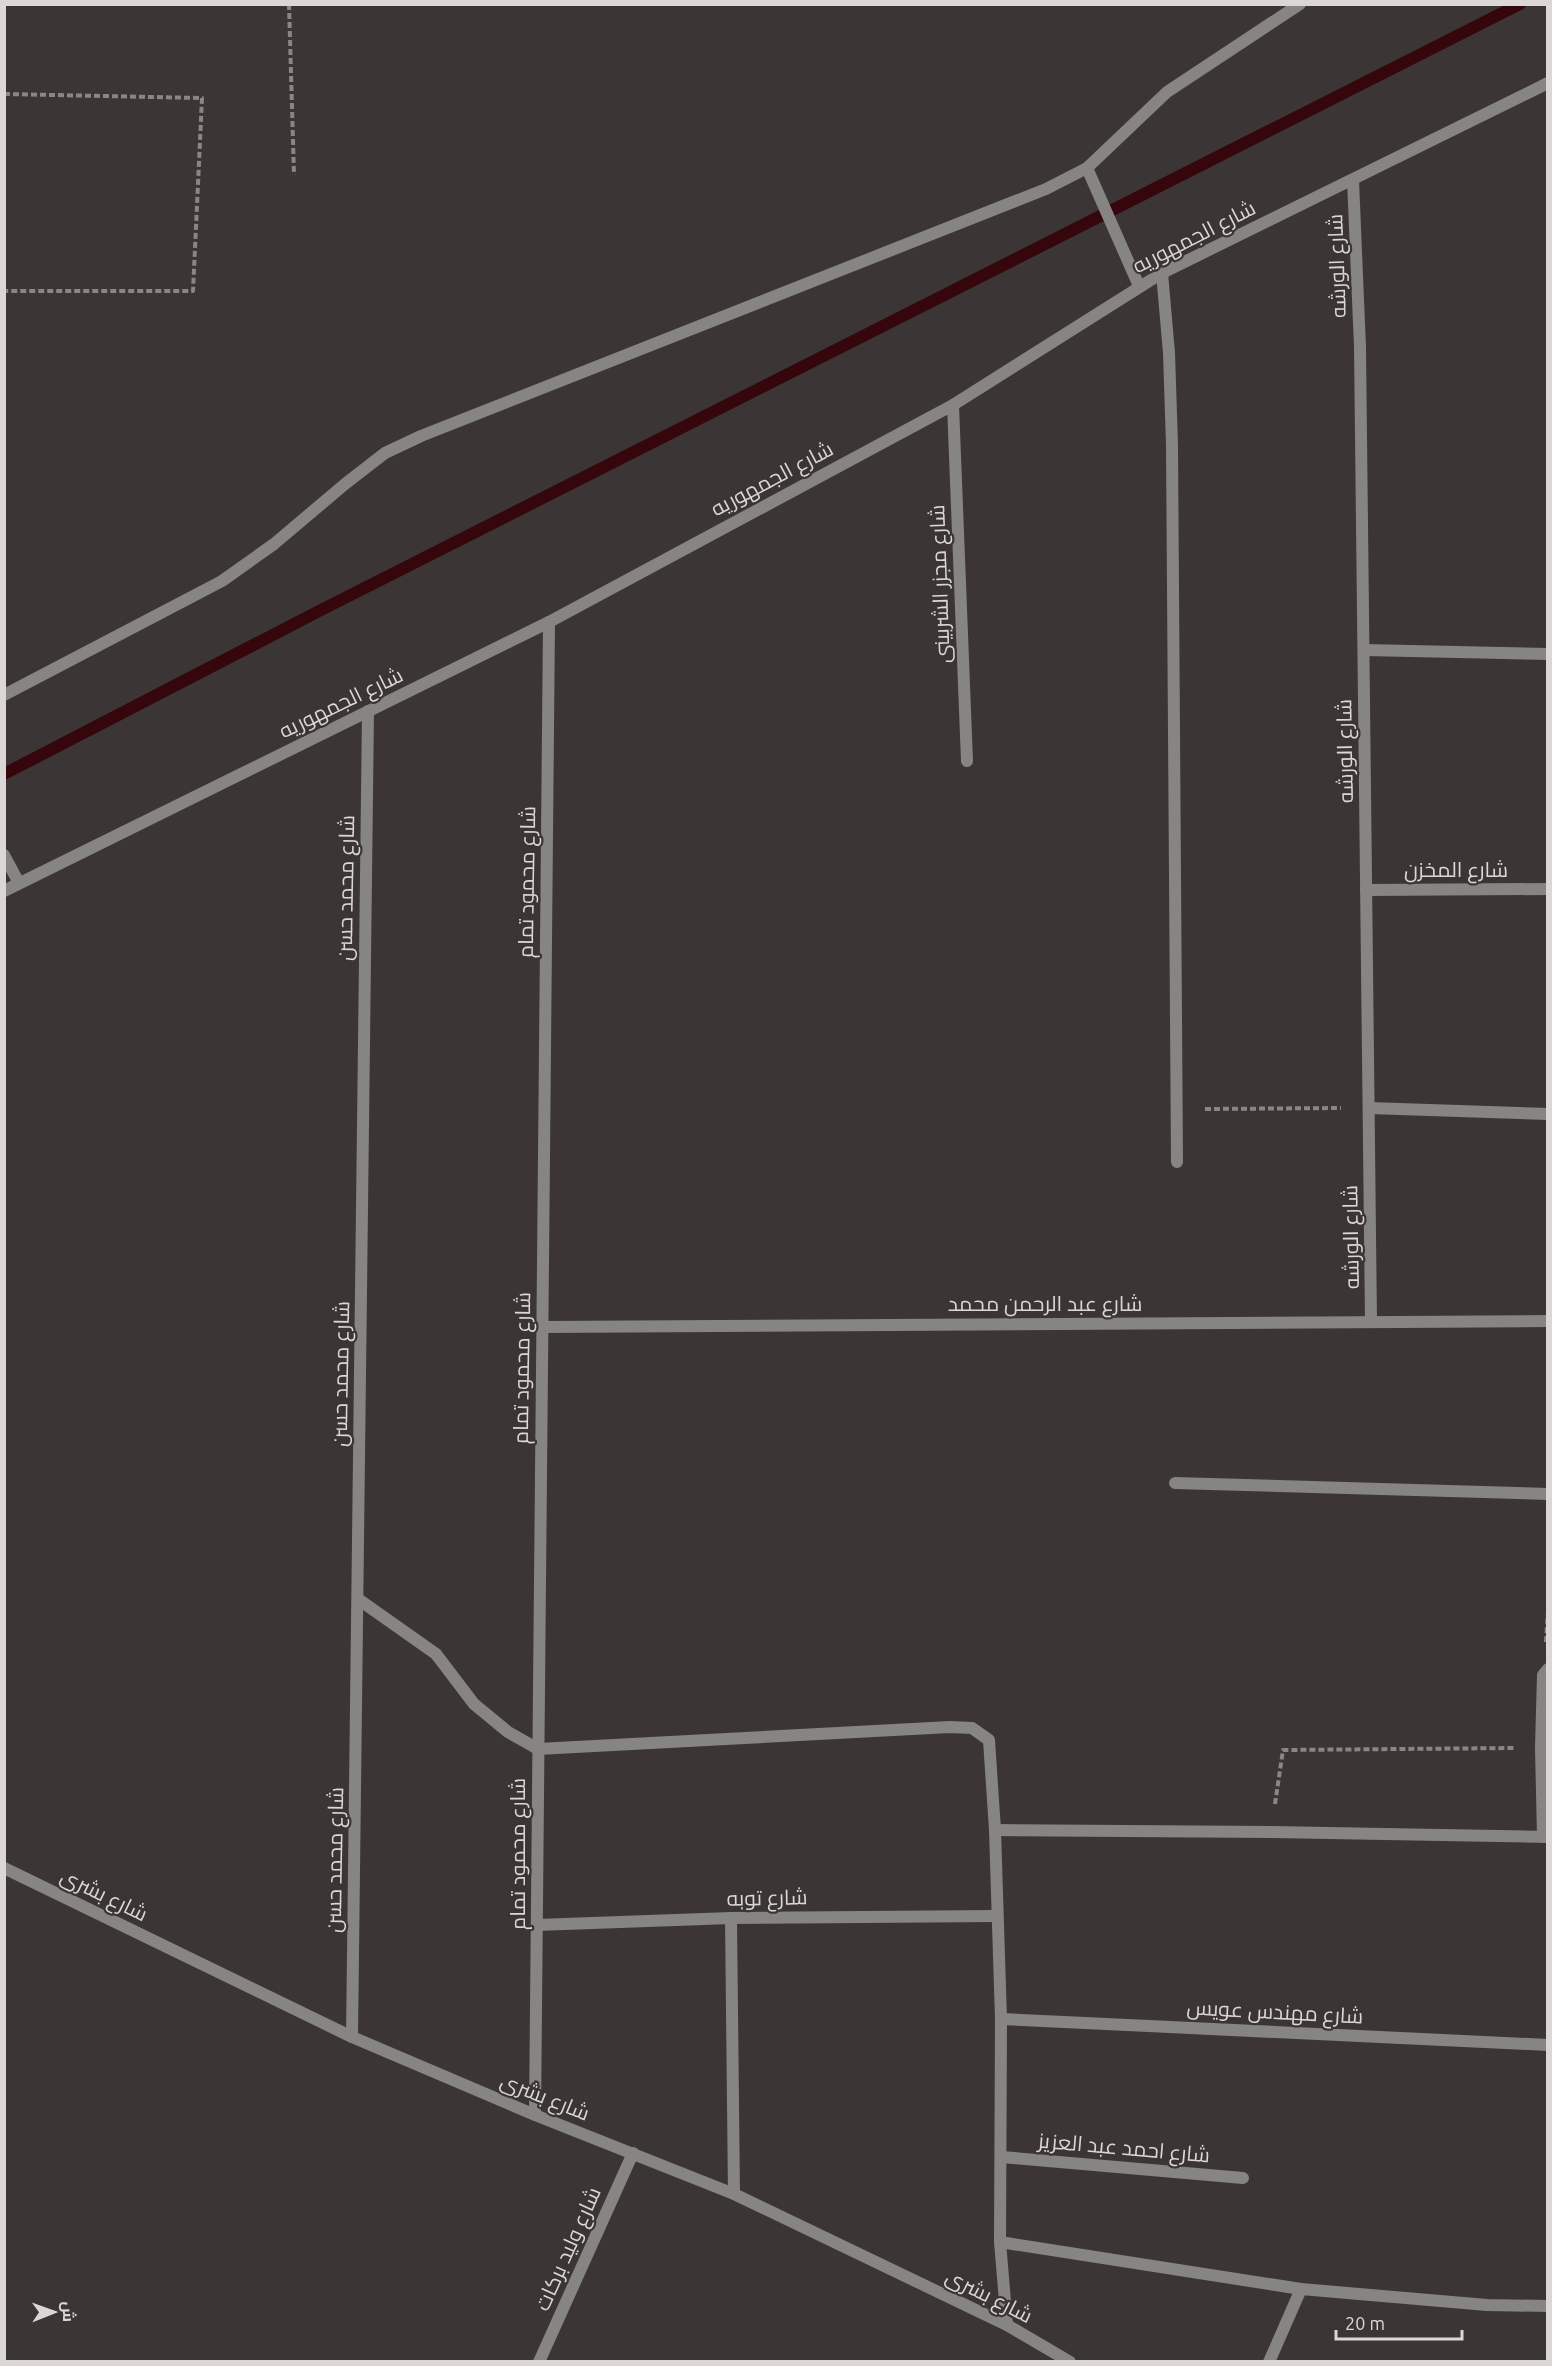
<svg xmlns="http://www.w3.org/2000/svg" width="1552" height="2366" font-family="Ubuntu,Cairo,sans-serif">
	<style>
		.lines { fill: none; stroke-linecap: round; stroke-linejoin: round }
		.stream { stroke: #35060c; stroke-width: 12 }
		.path { stroke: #8b8585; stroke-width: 4; stroke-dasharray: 6 3; stroke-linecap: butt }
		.minor { stroke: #878484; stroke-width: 12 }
		.tertiary { stroke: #878484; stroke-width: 12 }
		.labels { text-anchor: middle; stroke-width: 4.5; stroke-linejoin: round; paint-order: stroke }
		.street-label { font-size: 21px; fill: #dcd7d7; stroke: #3c3535 }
	</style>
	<rect width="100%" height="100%" fill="#3c3535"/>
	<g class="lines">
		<path class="stream" d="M4 774 321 610 1520 4"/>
		<g class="path">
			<path d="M289 4 294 175"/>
			<path d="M4 94 202 98 193 291H4"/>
			<path d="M1205 1109 1341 1108"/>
			<path d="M1546 1642 1548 1610"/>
			<path d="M1275 1804 1283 1750 1515 1748"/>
		</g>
		<g class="minor">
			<path d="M1353 180 1360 347 1371 1322"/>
			<path d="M1162 273 1169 353 1172 445 1177 1162"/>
			<path d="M953 405 967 761"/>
			<path d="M1364 650 1548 654"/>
			<path d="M4 695 222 581 274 544 345 484 385 453 421 436 1046 189 1087 168 1167 92 1300 4"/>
			<path d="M4 855 19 883"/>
			<path d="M1366 890 1548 889"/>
			<path d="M1369 1108 1548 1114"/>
			<path d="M542 1327 1548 1321"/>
			<path d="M1175 1483 1548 1494"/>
			<path d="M358 1599 436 1654 474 1704 508 1732 538 1749 950 1727 972 1728 989 1740 995 1830 1001 2019 1000 2242 1007 2325"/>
			<path d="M995 1830 1272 1832 1548 1837"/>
			<path d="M1543 1837 1541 1748 1543 1675 1548 1669"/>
			<path d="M4 1868 352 2037 535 2115 734 2194 1007 2325 1070 2362"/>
			<path d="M731 1918 734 2194"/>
			<path d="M537 1925 731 1918 997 1916"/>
			<path d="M1001 2019 1548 2045"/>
			<path d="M352 2037 368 711"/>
			<path d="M535 2115 549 622"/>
			<path d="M1002 2157 1243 2178"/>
			<path d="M1000 2242 1301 2289 1487 2305 1548 2306"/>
			<path d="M539 2362 633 2153"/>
			<path d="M1269 2362 1301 2289"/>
		</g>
		<g class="tertiary">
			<path d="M1087 168 1139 286"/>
			<path d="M4 891 549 622 953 405 1162 273 1548 83"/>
		</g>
	</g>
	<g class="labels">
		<g class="street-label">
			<text transform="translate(1194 237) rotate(-27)" y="7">شارع الجمهوريه</text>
			<text transform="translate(1337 266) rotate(-92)" y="7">شارع الورشه</text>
			<text transform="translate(772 479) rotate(-28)" y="7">شارع الجمهوريه</text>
			<text transform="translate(940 584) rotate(-92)" y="7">شارع مجزر الشربينى</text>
			<text transform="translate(341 703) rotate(-26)" y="7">شارع الجمهوريه</text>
			<text transform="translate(1345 751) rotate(-91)" y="7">شارع الورشه</text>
			<text x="1456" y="877">شارع المخزن</text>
			<text transform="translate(527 882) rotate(-89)" y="7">شارع محمود تمام</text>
			<text transform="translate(346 888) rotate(-89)" y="7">شارع محمد حسن</text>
			<text transform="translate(1351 1237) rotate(-91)" y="7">شارع الورشه</text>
			<text x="1045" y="1311">شارع عبد الرحمن محمد</text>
			<text transform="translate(522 1368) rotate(-89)" y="7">شارع محمود تمام</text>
			<text transform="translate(341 1374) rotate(-89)" y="7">شارع محمد حسن</text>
			<text transform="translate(518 1854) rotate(-90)" y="7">شارع محمود تمام</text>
			<text transform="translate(335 1860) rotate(-89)" y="7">شارع محمد حسن</text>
			<text transform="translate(104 1895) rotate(26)" y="7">شارع بشرى</text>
			<text transform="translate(767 1898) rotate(-1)" y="7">شارع توبه</text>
			<text transform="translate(1275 2012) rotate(3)" y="7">شارع مهندس عويس</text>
			<text transform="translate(545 2097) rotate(22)" y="7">شارع بشرى</text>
			<text transform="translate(1124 2148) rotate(5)" y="7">شارع احمد عبد العزيز</text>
			<text transform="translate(568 2249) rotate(-66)" y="7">شارع وليد بركات</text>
			<text transform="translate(989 2296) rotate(27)" y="7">شارع بشرى</text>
		</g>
	</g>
	<rect width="1552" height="2366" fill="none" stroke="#dcd7d7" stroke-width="12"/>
	<g transform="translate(54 2312) rotate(89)" stroke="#3c3535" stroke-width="4.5" paint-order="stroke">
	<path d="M0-4.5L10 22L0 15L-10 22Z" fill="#dcd7d7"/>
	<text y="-9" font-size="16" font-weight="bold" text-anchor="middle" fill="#dcd7d7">ش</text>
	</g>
	<path d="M1336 2330v9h126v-9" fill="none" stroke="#dcd7d7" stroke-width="3"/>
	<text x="1345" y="2330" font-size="18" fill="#dcd7d7" stroke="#3c3535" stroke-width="4.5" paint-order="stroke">20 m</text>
</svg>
